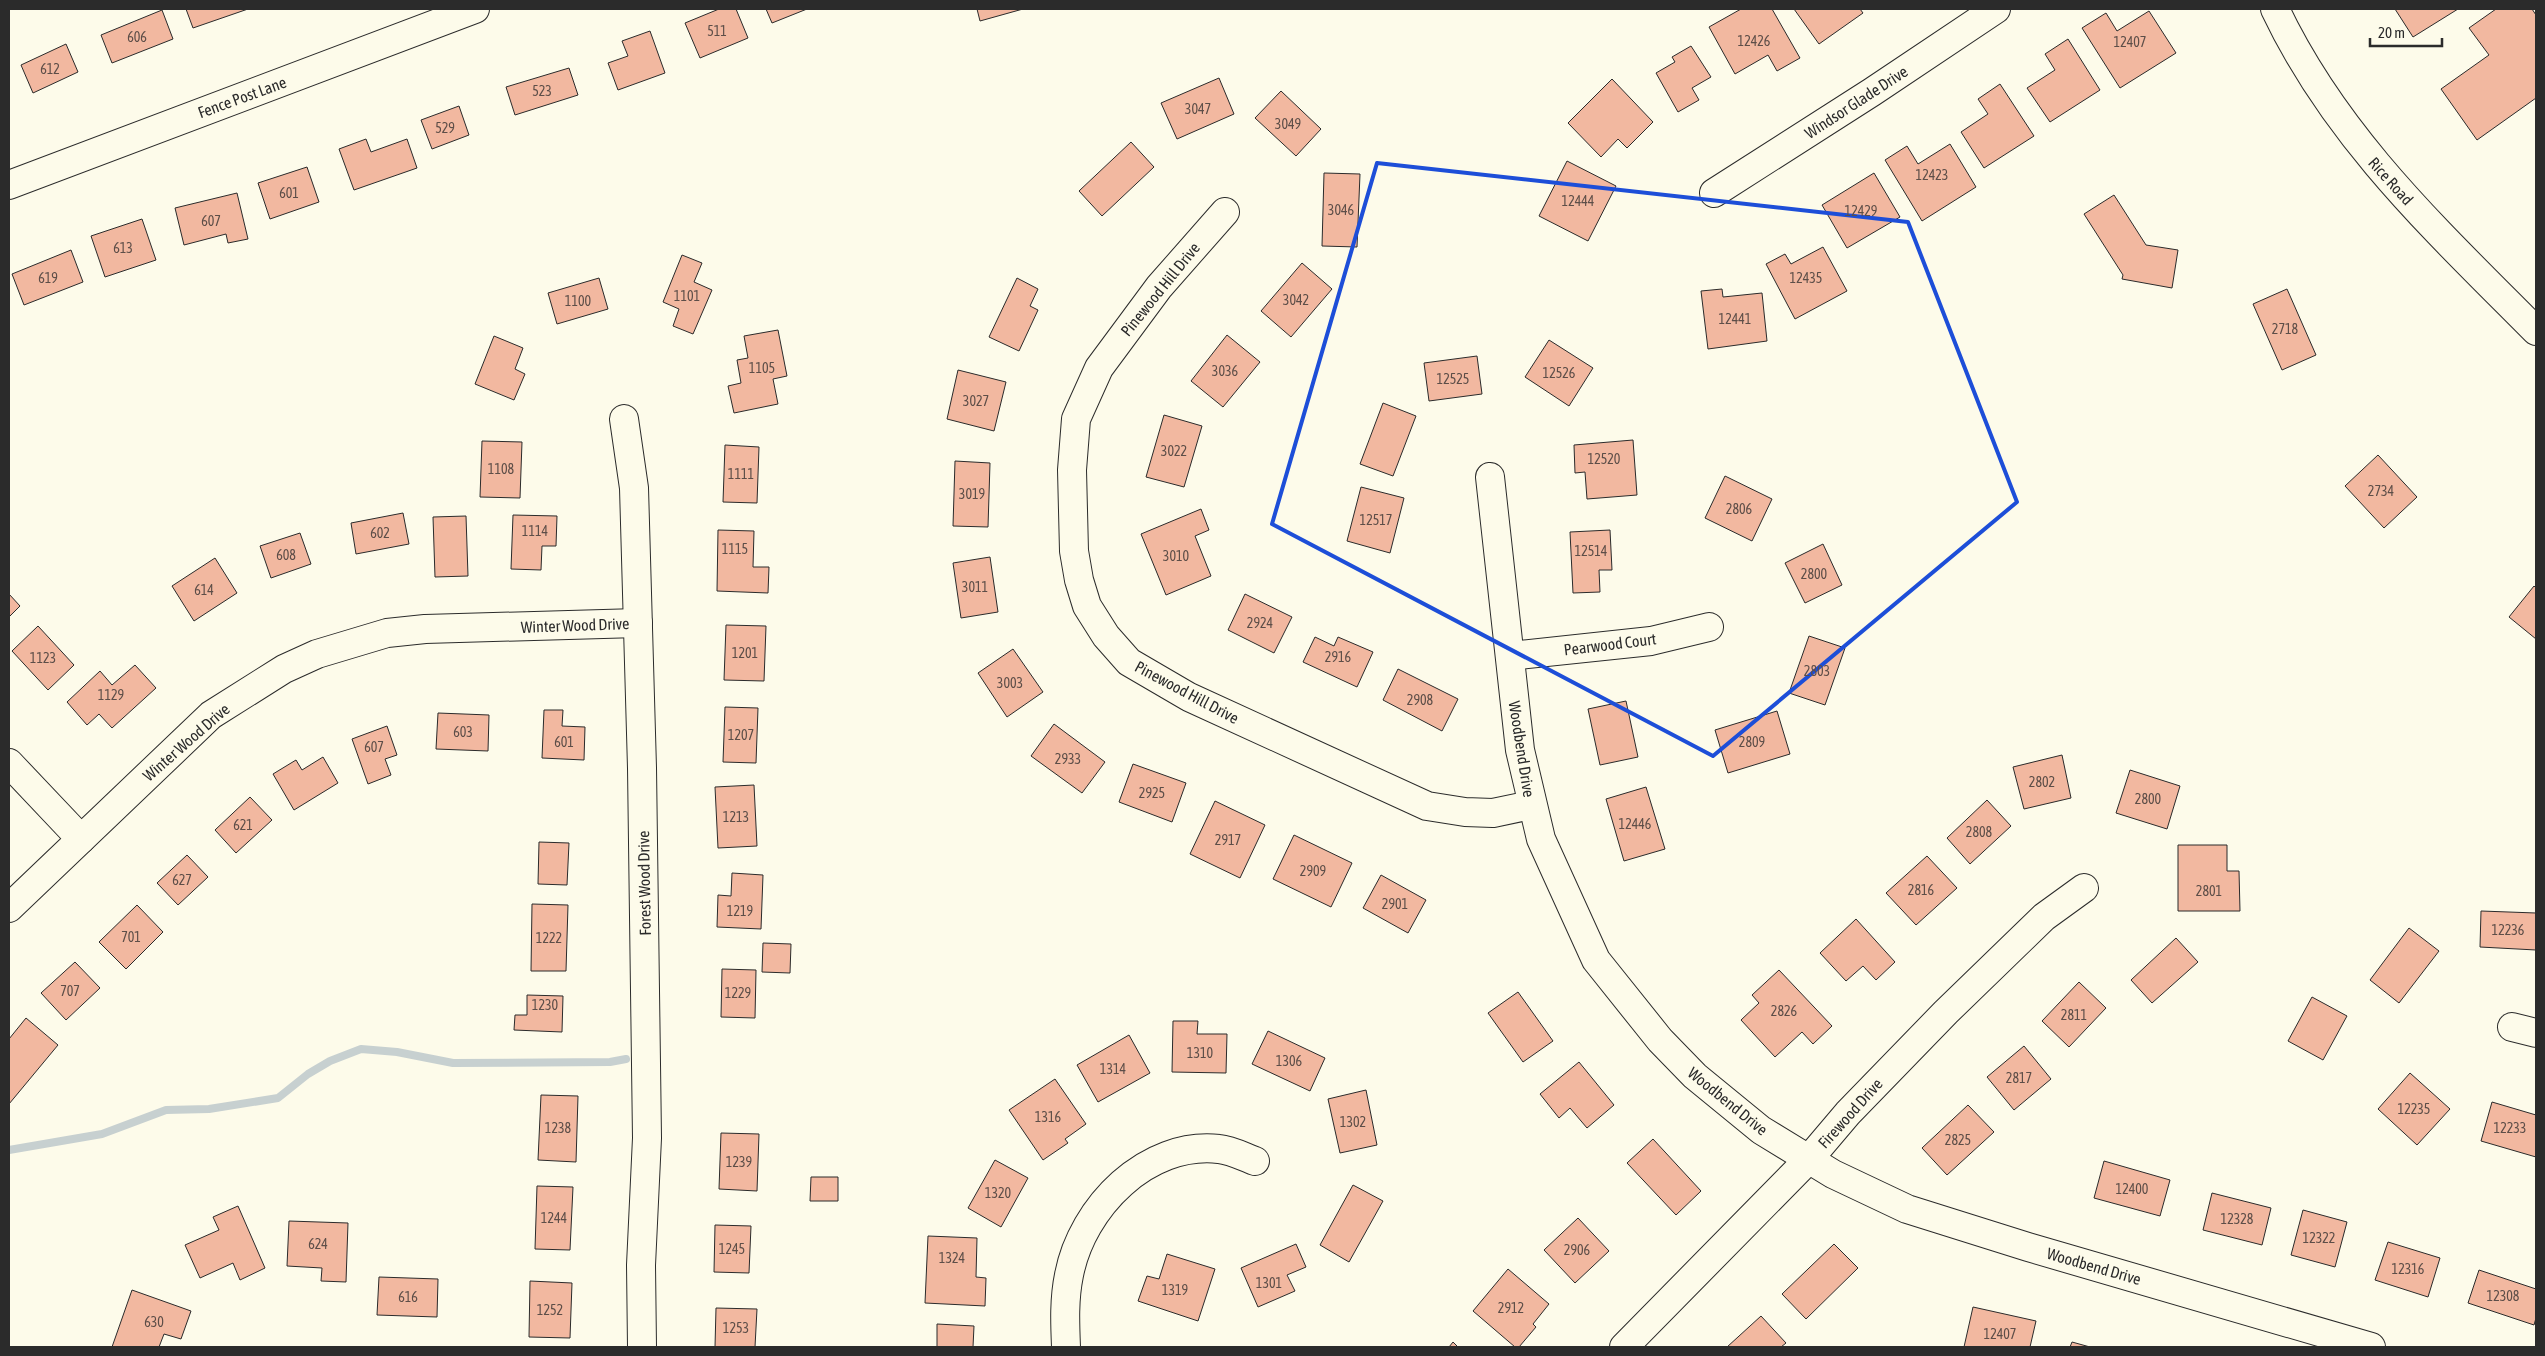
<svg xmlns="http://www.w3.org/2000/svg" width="2545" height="1356" font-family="'Asap Condensed',sans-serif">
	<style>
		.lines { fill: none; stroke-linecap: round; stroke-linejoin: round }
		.stream { stroke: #c7d0d0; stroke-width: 8 }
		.building { fill: #f2b8a0; stroke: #2b2b2b }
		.minor-casing { stroke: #2b2b2b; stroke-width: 30 }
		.minor { stroke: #fdfbea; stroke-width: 28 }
		.marked { fill: none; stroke: #1d4ed8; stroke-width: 4; stroke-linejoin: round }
		.labels { text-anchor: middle; stroke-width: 4; stroke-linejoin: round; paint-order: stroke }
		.number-label { font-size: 14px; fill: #5d4e48 }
		.street-label { font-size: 16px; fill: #2b2b2b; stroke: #fdfbea }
	</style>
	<rect width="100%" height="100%" fill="#fdfbea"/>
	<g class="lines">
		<path class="stream" d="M9 1150 102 1134 166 1110 209 1109 278 1098 308 1074 330 1061 361 1049 397 1052 453 1063 610 1062 626 1059"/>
	</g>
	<g class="building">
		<path d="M186 9H248L193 28Z"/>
		<path d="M719 9H736L748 38 700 58 685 23Z"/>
		<path d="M766 9H807L772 23Z"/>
		<path d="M977 9H1023L980 21Z"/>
		<path d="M1741 9H1772L1800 58 1777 71 1768 55 1735 74 1709 27Z"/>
		<path d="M1794 9H1860L1863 13 1819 44Z"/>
		<path d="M2395 9H2458L2413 37Z"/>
		<path d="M2496 9H2532L2536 15V98L2477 140 2441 89 2489 55 2469 28Z"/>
		<path d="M162 10 173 39 112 63 101 35Z"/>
		<path d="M2149 11 2176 53 2120 88 2082 28 2106 13 2117 31Z"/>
		<path d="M650 31 665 73 618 90 608 63 628 56 622 41Z"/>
		<path d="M2068 39 2100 90 2050 122 2027 88 2055 70 2045 54Z"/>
		<path d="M66 44 78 72 33 93 21 65Z"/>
		<path d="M1691 46 1711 77 1692 88 1699 100 1678 112 1656 73 1675 62 1672 57Z"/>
		<path d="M569 68 578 95 515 115 506 87Z"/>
		<path d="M1219 78 1234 114 1177 139 1161 103Z"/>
		<path d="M1612 79 1653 122 1627 148 1618 139 1601 157 1568 123Z"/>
		<path d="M2000 84 2034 136 1984 168 1961 132 1988 114 1978 99Z"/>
		<path d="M1281 91 1321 129 1296 156 1255 118Z"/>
		<path d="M459 106 469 135 432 149 421 120Z"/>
		<path d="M366 139 371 152 407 139 417 168 354 190 339 149Z"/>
		<path d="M1131 142 1154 167 1102 216 1079 191Z"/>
		<path d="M1950 144 1976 187 1922 221 1885 160 1907 146 1918 164Z"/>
		<path d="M1567 161 1616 186 1588 241 1539 216Z"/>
		<path d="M307 167 319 202 270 219 258 183Z"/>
		<path d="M1324 173 1360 174 1357 247 1322 246Z"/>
		<path d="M1874 173 1900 217 1847 248 1822 205Z"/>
		<path d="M237 193 248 239 228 243 226 234 184 245 175 208Z"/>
		<path d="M2114 195 2146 245 2178 250 2172 288 2122 279 2123 275 2084 214Z"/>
		<path d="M142 219 156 260 105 277 91 236Z"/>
		<path d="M1823 247 1847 291 1795 319 1766 264 1785 254 1791 264Z"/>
		<path d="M71 250 83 282 24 305 12 274Z"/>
		<path d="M682 255 702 263 694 282 712 290 693 334 673 326 679 309 663 302Z"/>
		<path d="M1302 263 1332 289 1291 337 1261 311Z"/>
		<path d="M599 278 608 309 557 324 548 293Z"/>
		<path d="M1017 278 1038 289 1030 306 1038 310 1019 351 989 337Z"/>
		<path d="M1722 289 1723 297 1762 293 1767 341 1708 349 1701 291Z"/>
		<path d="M2287 289 2316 355 2282 370 2253 304Z"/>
		<path d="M778 330 787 376 773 379 778 404 734 413 728 386 741 383 737 360 748 358 744 336Z"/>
		<path d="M1227 335 1260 362 1223 407 1191 381Z"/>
		<path d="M494 336 523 348 515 369 525 374 514 400 475 384Z"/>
		<path d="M1549 340 1593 368 1569 406 1525 377Z"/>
		<path d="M1477 356 1482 394 1429 401 1424 363Z"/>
		<path d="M958 370 1006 382 994 431 947 419Z"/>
		<path d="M1383 403 1416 416 1393 476 1360 464Z"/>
		<path d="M1164 415 1202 426 1184 487 1146 477Z"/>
		<path d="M1633 440 1637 495 1587 499 1585 472 1575 473 1574 445Z"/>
		<path d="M482 441 522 442 520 498 480 497Z"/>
		<path d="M725 445 759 447 757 503 723 502Z"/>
		<path d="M2378 455 2417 497 2384 528 2345 486Z"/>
		<path d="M955 461 990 463 988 527 953 526Z"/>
		<path d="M1725 476 1772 499 1752 541 1705 518Z"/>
		<path d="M1361 487 1404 498 1390 553 1347 541Z"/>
		<path d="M1201 509 1209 530 1195 536 1211 576 1166 595 1141 534Z"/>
		<path d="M403 513 409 544 356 554 351 523Z"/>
		<path d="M513 515 557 516 556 546H542L541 570 511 569Z"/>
		<path d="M466 516 468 576 435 577 433 517Z"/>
		<path d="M718 530 754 531 753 567H769L768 593 717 591Z"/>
		<path d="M1610 530 1612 570H1599L1600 592 1573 593 1570 532Z"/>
		<path d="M300 533 311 564 271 578 260 546Z"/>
		<path d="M1823 544 1842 585 1805 603 1785 563Z"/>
		<path d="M990 557 998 612 961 618 953 563Z"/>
		<path d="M215 558 237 593 194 621 172 586Z"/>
		<path d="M2534 586 2536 588V639L2509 617Z"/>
		<path d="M9 594 20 606 9 617Z"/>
		<path d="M1245 594 1292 617 1274 653 1228 630Z"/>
		<path d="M726 625 766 626 764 681 724 680Z"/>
		<path d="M38 626 74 665 48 690 12 651Z"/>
		<path d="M1809 636 1845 648 1825 705 1789 693Z"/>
		<path d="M1315 637 1334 646 1338 637 1373 652 1357 687 1303 662Z"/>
		<path d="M1013 649 1043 692 1007 717 978 673Z"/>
		<path d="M135 665 156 688 112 728 99 714 87 725 67 702 100 671 112 685Z"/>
		<path d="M1398 669 1458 699 1442 731 1383 700Z"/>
		<path d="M1626 701 1638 757 1600 765 1588 709Z"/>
		<path d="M725 707 758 708 756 763 723 762Z"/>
		<path d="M544 710H563L562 726 585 727 584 760 542 758Z"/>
		<path d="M1777 711 1790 754 1728 773 1715 730Z"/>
		<path d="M438 713 489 715 488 751 436 749Z"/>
		<path d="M1054 724 1105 762 1082 793 1031 756Z"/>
		<path d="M387 726 397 755 385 759 391 775 368 784 352 739Z"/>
		<path d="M2062 755 2071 798 2024 809 2013 767Z"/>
		<path d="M323 757 338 783 294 810 273 774 296 760 302 770Z"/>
		<path d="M1133 764 1186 783 1172 822 1119 802Z"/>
		<path d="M2130 770 2180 786 2167 829 2116 813Z"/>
		<path d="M754 785 757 846 718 848 715 787Z"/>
		<path d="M1646 787 1665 849 1624 861 1606 799Z"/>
		<path d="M250 797 272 820 236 853 215 830Z"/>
		<path d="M1987 800 2011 826 1970 864 1947 838Z"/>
		<path d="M1215 801 1265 825 1240 878 1190 854Z"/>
		<path d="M1294 835 1352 863 1331 907 1273 879Z"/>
		<path d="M539 842 569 843 567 885 538 884Z"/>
		<path d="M2178 845H2227V871H2239L2240 911H2178Z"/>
		<path d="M187 855 208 877 178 905 157 883Z"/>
		<path d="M1927 856 1957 888 1916 925 1886 893Z"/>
		<path d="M732 873 763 875 761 929 717 927 718 895 731 896Z"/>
		<path d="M1381 875 1426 900 1408 933 1363 908Z"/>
		<path d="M532 904 568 905 566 971H531Z"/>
		<path d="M137 905 163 932 126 969 99 942Z"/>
		<path d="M2481 911 2536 913V950L2480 947Z"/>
		<path d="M1856 919 1895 962 1876 980 1863 966 1846 981 1820 953Z"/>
		<path d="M2409 928 2439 951 2399 1003 2370 980Z"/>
		<path d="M2176 938 2198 962 2152 1003 2131 980Z"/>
		<path d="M763 943 791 944 790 973 762 972Z"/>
		<path d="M75 962 100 988 66 1020 41 993Z"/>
		<path d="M722 969 756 970 755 1018 721 1017Z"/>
		<path d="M1779 970 1832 1026 1813 1044 1802 1032 1775 1057 1741 1020 1759 1003 1752 995Z"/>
		<path d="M2079 982 2106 1008 2069 1047 2042 1021Z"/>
		<path d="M1518 992 1553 1041 1523 1062 1488 1013Z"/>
		<path d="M527 995 563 996 562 1032 514 1030 515 1015H527Z"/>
		<path d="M2312 997 2347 1016 2323 1060 2288 1041Z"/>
		<path d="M26 1018 58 1045 9 1104V1039Z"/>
		<path d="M1173 1021H1198L1197 1034H1227L1226 1073 1172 1072Z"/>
		<path d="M1268 1031 1325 1058 1310 1091 1252 1064Z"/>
		<path d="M1129 1035 1150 1073 1098 1102 1077 1065Z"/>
		<path d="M2024 1046 2051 1079 2014 1110 1987 1077Z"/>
		<path d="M1579 1062 1614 1105 1587 1128 1570 1108 1559 1118 1540 1094Z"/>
		<path d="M2410 1073 2450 1109 2417 1145 2378 1109Z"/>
		<path d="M1055 1079 1086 1124 1065 1139 1068 1143 1043 1160 1009 1110Z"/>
		<path d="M1366 1090 1377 1145 1340 1153 1328 1099Z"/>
		<path d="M541 1095 578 1096 576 1162 538 1160Z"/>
		<path d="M2492 1102 2536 1115V1157L2481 1141Z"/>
		<path d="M1968 1105 1994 1132 1947 1175 1922 1148Z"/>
		<path d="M721 1133 759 1134 757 1191 719 1189Z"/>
		<path d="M1653 1139 1701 1191 1676 1215 1627 1163Z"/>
		<path d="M995 1160 1028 1178 1001 1227 968 1208Z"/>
		<path d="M2104 1161 2170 1180 2160 1216 2094 1198Z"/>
		<path d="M811 1177H838V1201H810Z"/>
		<path d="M1353 1185 1383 1201 1349 1262 1320 1245Z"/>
		<path d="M537 1186 573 1187 570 1250 535 1249Z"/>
		<path d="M2212 1193 2271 1208 2262 1245 2203 1230Z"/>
		<path d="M238 1206 265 1268 240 1280 233 1263 200 1278 185 1245 219 1230 213 1217Z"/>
		<path d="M2303 1210 2347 1222 2335 1267 2291 1255Z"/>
		<path d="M1578 1218 1609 1251 1575 1283 1544 1250Z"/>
		<path d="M289 1221 348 1223 346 1282 321 1281 322 1268 287 1266Z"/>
		<path d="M715 1225 751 1226 749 1273 714 1272Z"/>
		<path d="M928 1236 977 1238 976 1277 986 1278 985 1306 925 1303Z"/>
		<path d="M2388 1242 2440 1258 2428 1297 2375 1280Z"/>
		<path d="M1296 1244 1306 1267 1287 1275 1295 1291 1258 1307 1241 1268Z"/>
		<path d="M1834 1244 1858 1268 1806 1319 1782 1294Z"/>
		<path d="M1167 1254 1215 1269 1198 1321 1138 1301 1147 1276 1159 1279Z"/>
		<path d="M1508 1269 1549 1304 1533 1324 1536 1327 1519 1347H1515L1473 1311Z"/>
		<path d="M2479 1270 2536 1289V1318L2534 1325 2468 1303Z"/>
		<path d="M379 1277 438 1279 437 1317 377 1315Z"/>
		<path d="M530 1281 572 1283 570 1338 529 1337Z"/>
		<path d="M132 1290 191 1311 181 1339 164 1334 159 1347H112Z"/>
		<path d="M1973 1307 2036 1321 2030 1347H1964Z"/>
		<path d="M716 1308 757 1309 755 1347H715Z"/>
		<path d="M1761 1316 1786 1343 1781 1347H1727Z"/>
		<path d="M937 1324 974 1326 973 1347H937Z"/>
		<path d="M1453 1342 1458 1347H1449Z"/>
		<path d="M2072 1342 2090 1347H2070Z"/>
	</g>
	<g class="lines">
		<defs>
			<g id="minor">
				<path d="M2275 9C2336 138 2437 231 2536 331"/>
				<path d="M9 185 475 9"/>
				<path d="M1714 193 1872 92 1996 9"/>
				<path d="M1225 212 1159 287 1099 368 1076 419 1072 470 1074 551 1079 580 1087 606 1106 636 1129 662 1189 697 1427 806 1465 812 1493 813 1531 805"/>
				<path d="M624 419 634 488 642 768 647 1138 641 1265 642 1347"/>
				<path d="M1490 477 1520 750 1541 839 1596 960 1660 1040 1695 1076 1761 1130 1833 1174 1907 1209 2028 1247 2371 1347"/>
				<path d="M1510 656 1651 641 1709 627"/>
				<path d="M9 763 81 839"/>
				<path d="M9 908 211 715 284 669 317 654 387 633 425 629 638 623"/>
				<path d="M2512 1027 2536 1033"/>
				<path d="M1066 1347C1065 1323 1064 1299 1069 1275 1082 1207 1147 1141 1219 1149 1231 1150 1244 1157 1255 1161"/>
				<path d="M1624 1347 1809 1159 1848 1113 1946 1012 2044 917 2084 888"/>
			</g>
		</defs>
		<use href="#minor" class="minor-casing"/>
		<use href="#minor" class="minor"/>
	</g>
	<path class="marked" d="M1377 163 1908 222 2017 502 1713 756 1272 524Z"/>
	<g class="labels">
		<g class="number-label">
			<text x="717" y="36">511</text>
			<text x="137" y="42">606</text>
			<text x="1754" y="46">12426</text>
			<text x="2130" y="47">12407</text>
			<text x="50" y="74">612</text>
			<text x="542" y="96">523</text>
			<text x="1198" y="114">3047</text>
			<text x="1288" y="129">3049</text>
			<text x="445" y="133">529</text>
			<text x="1932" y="180">12423</text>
			<text x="289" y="198">601</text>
			<text x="1578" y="206">12444</text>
			<text x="1341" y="215">3046</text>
			<text x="1861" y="216">12429</text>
			<text x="211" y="226">607</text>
			<text x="123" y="253">613</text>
			<text x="48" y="283">619</text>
			<text x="1806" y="283">12435</text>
			<text x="687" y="301">1101</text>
			<text x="1296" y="305">3042</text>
			<text x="578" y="306">1100</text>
			<text x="1735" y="324">12441</text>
			<text x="2285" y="334">2718</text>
			<text x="762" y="373">1105</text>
			<text x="1225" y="376">3036</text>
			<text x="1559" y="378">12526</text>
			<text x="1453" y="384">12525</text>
			<text x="976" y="406">3027</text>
			<text x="1174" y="456">3022</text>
			<text x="1604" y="464">12520</text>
			<text x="501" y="474">1108</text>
			<text x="741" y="479">1111</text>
			<text x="2381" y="496">2734</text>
			<text x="972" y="499">3019</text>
			<text x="1739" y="514">2806</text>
			<text x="1376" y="525">12517</text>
			<text x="535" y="536">1114</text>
			<text x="380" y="538">602</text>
			<text x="735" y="554">1115</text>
			<text x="1591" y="556">12514</text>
			<text x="286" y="560">608</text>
			<text x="1176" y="561">3010</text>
			<text x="1814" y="579">2800</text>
			<text x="975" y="592">3011</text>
			<text x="204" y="595">614</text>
			<text x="1260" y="628">2924</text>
			<text x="745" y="658">1201</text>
			<text x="1338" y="662">2916</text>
			<text x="43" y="663">1123</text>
			<text x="1817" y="676">2803</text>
			<text x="1010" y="688">3003</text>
			<text x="111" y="700">1129</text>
			<text x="1420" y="705">2908</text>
			<text x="463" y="737">603</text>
			<text x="741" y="740">1207</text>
			<text x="564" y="747">601</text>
			<text x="1752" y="747">2809</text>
			<text x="374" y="752">607</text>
			<text x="1068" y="764">2933</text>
			<text x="2042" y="787">2802</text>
			<text x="1152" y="798">2925</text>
			<text x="2148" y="804">2800</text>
			<text x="736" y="822">1213</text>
			<text x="1635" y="829">12446</text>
			<text x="243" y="830">621</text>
			<text x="1979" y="837">2808</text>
			<text x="1228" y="845">2917</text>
			<text x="1313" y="876">2909</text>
			<text x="182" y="885">627</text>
			<text x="1921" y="895">2816</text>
			<text x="2209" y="896">2801</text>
			<text x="1395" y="909">2901</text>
			<text x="740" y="916">1219</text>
			<text x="2508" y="935">12236</text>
			<text x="131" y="942">701</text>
			<text x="549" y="943">1222</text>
			<text x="70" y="996">707</text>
			<text x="738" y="998">1229</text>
			<text x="545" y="1010">1230</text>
			<text x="1784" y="1016">2826</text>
			<text x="2074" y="1020">2811</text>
			<text x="1200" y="1058">1310</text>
			<text x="1289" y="1066">1306</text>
			<text x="1113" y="1074">1314</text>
			<text x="2019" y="1083">2817</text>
			<text x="2414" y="1114">12235</text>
			<text x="1048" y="1122">1316</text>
			<text x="1353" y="1127">1302</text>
			<text x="558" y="1133">1238</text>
			<text x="2510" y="1133">12233</text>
			<text x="1958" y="1145">2825</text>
			<text x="739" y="1167">1239</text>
			<text x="2132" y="1194">12400</text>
			<text x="998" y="1198">1320</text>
			<text x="554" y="1223">1244</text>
			<text x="2237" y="1224">12328</text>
			<text x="2319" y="1243">12322</text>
			<text x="318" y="1249">624</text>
			<text x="732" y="1254">1245</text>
			<text x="1577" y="1255">2906</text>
			<text x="952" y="1263">1324</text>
			<text x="2408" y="1274">12316</text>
			<text x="1269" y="1288">1301</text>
			<text x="1175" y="1295">1319</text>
			<text x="2503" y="1301">12308</text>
			<text x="408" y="1302">616</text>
			<text x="1511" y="1313">2912</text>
			<text x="550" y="1315">1252</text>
			<text x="154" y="1327">630</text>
			<text x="736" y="1333">1253</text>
			<text x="2000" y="1339">12407</text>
		</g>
		<g class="street-label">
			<text transform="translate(242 97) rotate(-20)" y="6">Fence Post Lane</text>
			<text transform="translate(1856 102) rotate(-33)" y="6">Windsor Glade Drive</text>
			<text transform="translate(2391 181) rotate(48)" y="6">Rice Road</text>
			<text transform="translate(1160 289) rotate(-51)" y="6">Pinewood Hill Drive</text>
			<text transform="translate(575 625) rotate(-2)" y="6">Winter Wood Drive</text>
			<text transform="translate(1610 644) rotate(-7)" y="6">Pearwood Court</text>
			<text transform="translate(1187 692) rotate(28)" y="6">Pinewood Hill Drive</text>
			<text transform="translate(186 742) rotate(-41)" y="6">Winter Wood Drive</text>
			<text transform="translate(1522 749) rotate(81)" y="6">Woodbend Drive</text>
			<text transform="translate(644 883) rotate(-91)" y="6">Forest Wood Drive</text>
			<text transform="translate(1728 1101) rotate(39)" y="6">Woodbend Drive</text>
			<text transform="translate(1850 1113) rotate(-48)" y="6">Firewood Drive</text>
			<text transform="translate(2094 1266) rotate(16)" y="6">Woodbend Drive</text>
		</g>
	</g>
	<rect width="2545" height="1356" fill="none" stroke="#2b2b2b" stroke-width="20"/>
	<path d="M2370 38v8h72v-8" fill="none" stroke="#2b2b2b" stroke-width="2.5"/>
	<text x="2378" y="38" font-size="15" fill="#2b2b2b" stroke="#fdfbea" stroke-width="4" paint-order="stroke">20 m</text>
</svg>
